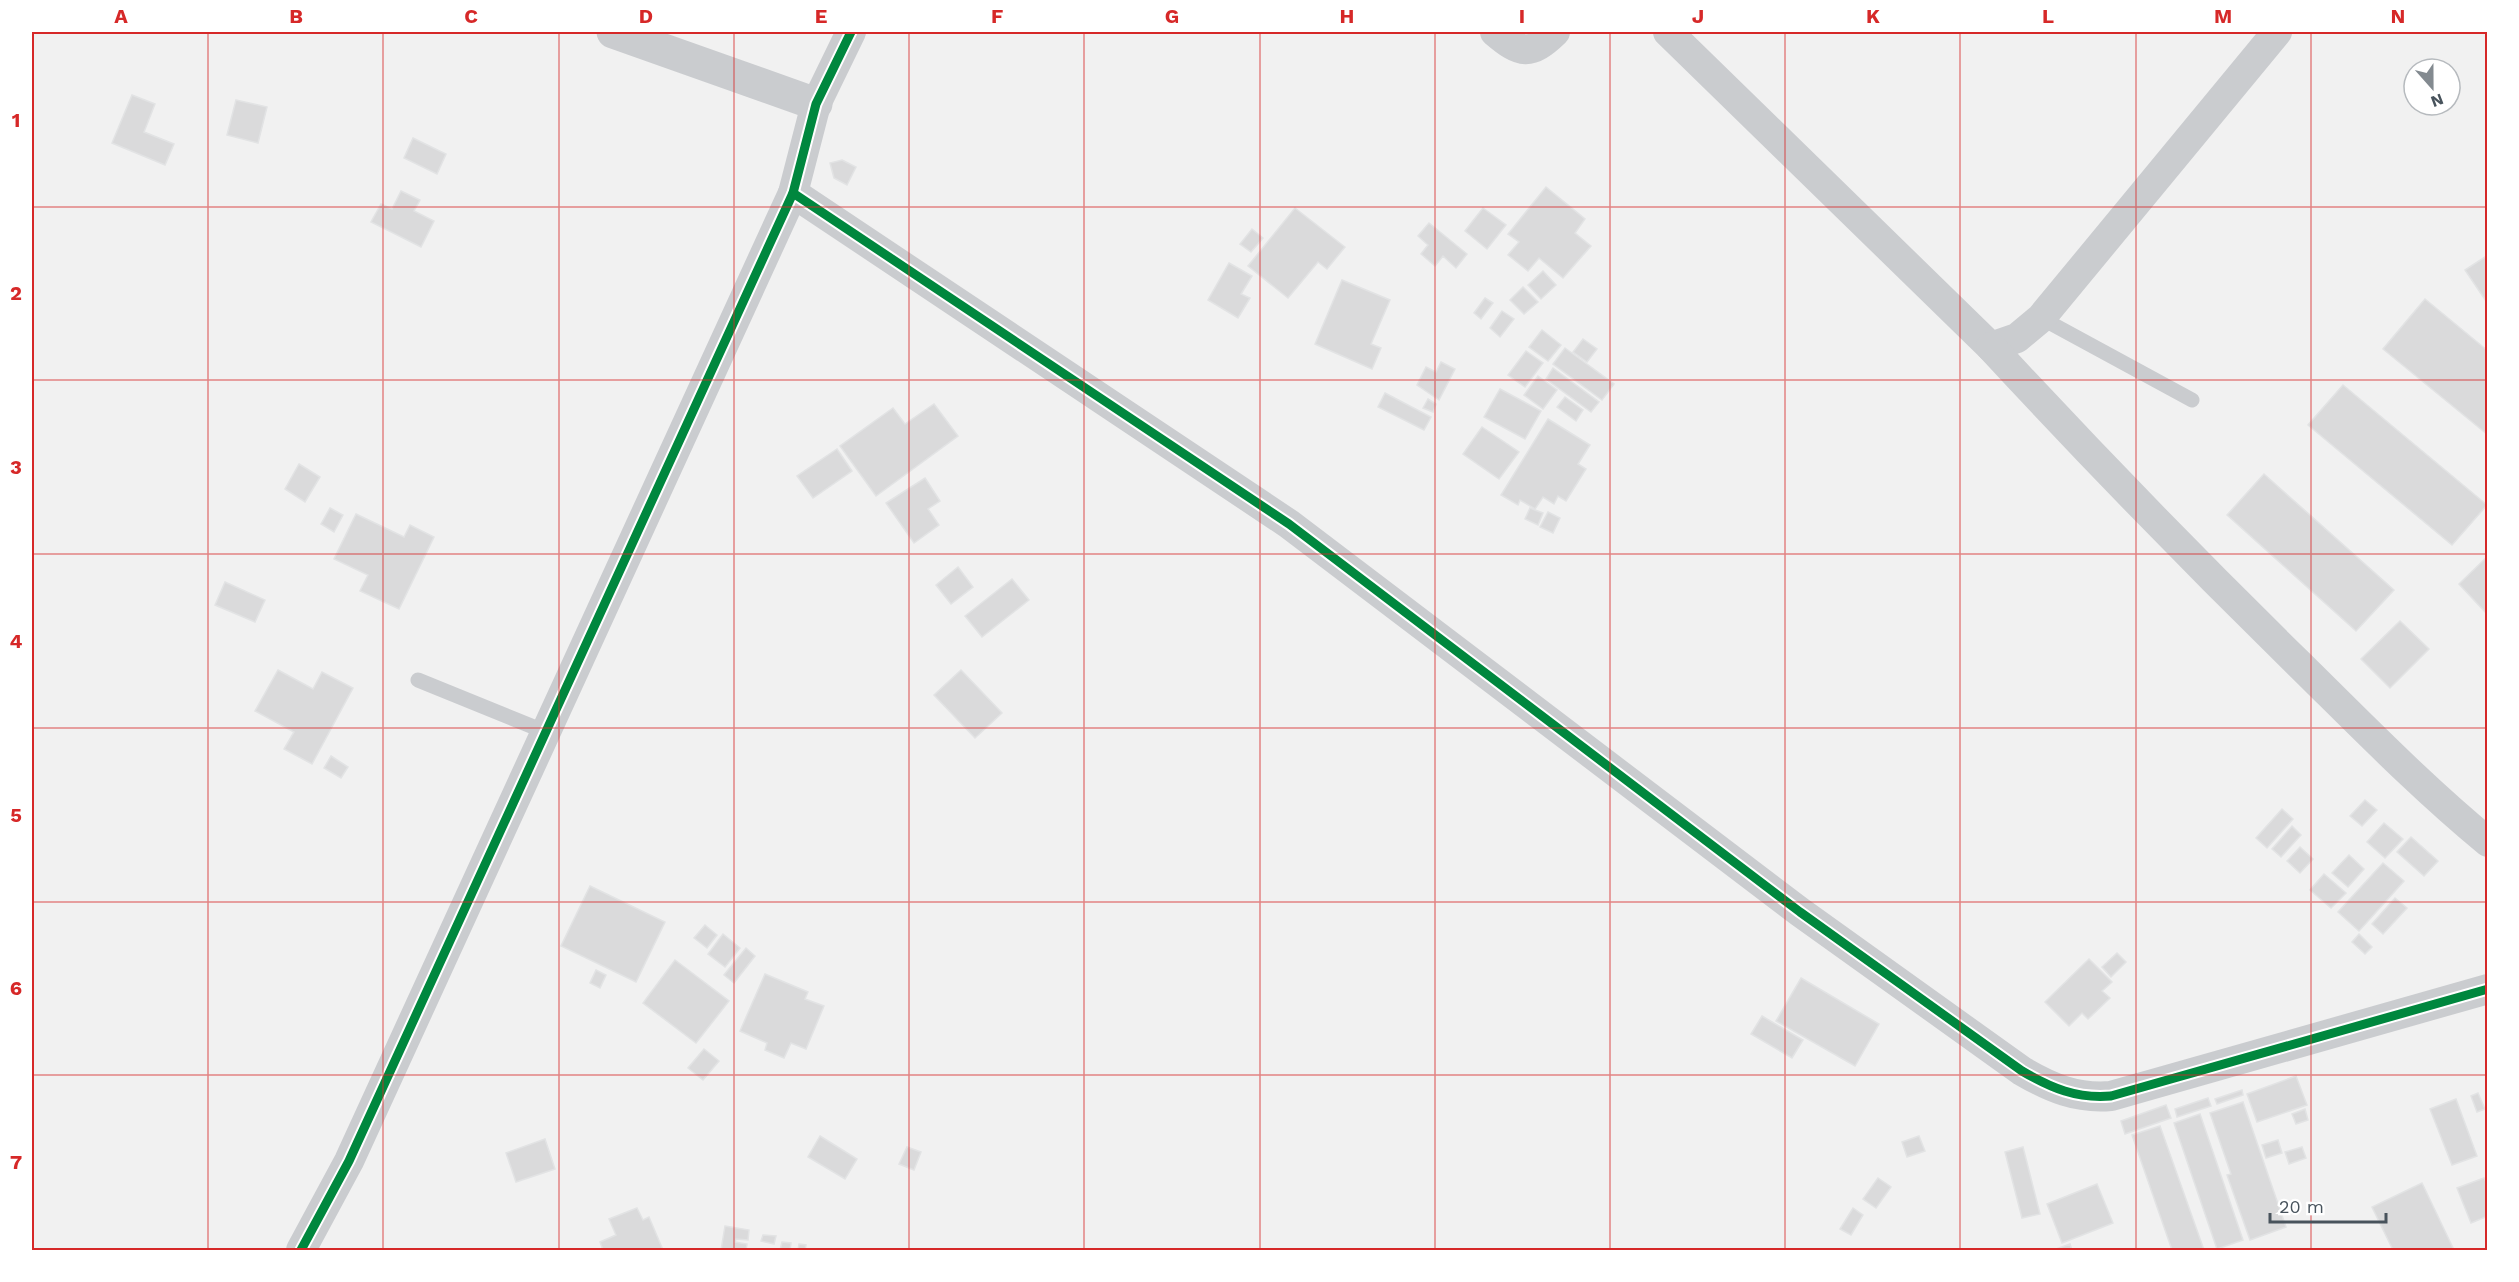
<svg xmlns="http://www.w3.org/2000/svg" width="2519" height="1282" font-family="'Work Sans',sans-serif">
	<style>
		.building { fill: #dadadb; stroke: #e2e3e4; stroke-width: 1.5 }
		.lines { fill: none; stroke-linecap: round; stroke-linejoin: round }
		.service { stroke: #cacccf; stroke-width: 15 }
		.minor { stroke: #cacccf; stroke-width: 30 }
		.tertiary { stroke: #cacccf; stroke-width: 33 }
		.cycleway-casing { stroke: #fff; stroke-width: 13 }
		.cycleway { stroke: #00873e; stroke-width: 9 }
		.grid { fill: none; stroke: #d62828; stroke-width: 1.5; stroke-opacity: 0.55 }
		.neatline { fill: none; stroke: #d62828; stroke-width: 2 }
		.grid-label { font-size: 20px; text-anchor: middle; font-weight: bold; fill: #d62828 }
	</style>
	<rect width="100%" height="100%" fill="#f1f1f1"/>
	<g class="building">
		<path d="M132 95 155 104 144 132 174 144 165 165 112 143Z"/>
		<path d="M236 100 267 107 258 143 227 135Z"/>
		<path d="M413 138 446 154 437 174 404 158Z"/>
		<path d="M842 160 856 167 847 185 834 178 830 163Z"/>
		<path d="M1546 187 1585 219 1575 233 1591 246 1563 278 1539 258 1528 271 1508 255 1519 242 1508 234Z"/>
		<path d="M401 191 420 200 414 211 434 221 421 247 371 222 381 204 392 209Z"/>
		<path d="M1295 208 1345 247 1327 269 1318 262 1288 298 1248 266Z"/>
		<path d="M1483 208 1506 225 1487 249 1465 231Z"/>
		<path d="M1429 223 1467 254 1456 268 1443 256 1435 266 1421 254 1428 245 1418 236Z"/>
		<path d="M1252 229 1263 238 1251 252 1240 244Z"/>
		<path d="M2488 255V304L2465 270Z"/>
		<path d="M1229 263 1252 276 1241 294 1250 298 1238 318 1208 300Z"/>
		<path d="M1543 271 1556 285 1541 299 1528 285Z"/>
		<path d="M1342 280 1390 300 1371 344 1381 348 1372 369 1315 344Z"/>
		<path d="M1523 287 1538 302 1524 314 1510 300Z"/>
		<path d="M1485 298 1493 303 1481 319 1474 313Z"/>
		<path d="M2425 299 2488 351V435L2383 349Z"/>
		<path d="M1502 311 1514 319 1500 337 1490 328Z"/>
		<path d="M1542 330 1561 345 1548 361 1529 347Z"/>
		<path d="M1583 339 1597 349 1587 362 1573 352Z"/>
		<path d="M1565 348 1614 384 1602 400 1553 364Z"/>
		<path d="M1526 351 1543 363 1525 387 1508 375Z"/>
		<path d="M1441 362 1455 369 1439 400 1417 385 1426 367 1436 372Z"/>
		<path d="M1553 368 1599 402 1591 412 1546 379Z"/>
		<path d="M1538 376 1557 390 1543 409 1524 395Z"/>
		<path d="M2343 385 2487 505 2452 545 2308 425Z"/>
		<path d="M1500 389 1541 411 1525 439 1484 417Z"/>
		<path d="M1385 393 1431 417 1424 430 1378 407Z"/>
		<path d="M1565 397 1583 410 1576 421 1557 407Z"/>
		<path d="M1428 399 1436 404 1433 412 1423 408Z"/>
		<path d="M934 404 958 436 876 496 840 446 893 408 905 424Z"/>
		<path d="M1548 419 1590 445 1578 464 1586 469 1566 501 1558 496 1554 504 1543 497 1535 509 1520 500 1518 505 1501 495Z"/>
		<path d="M1482 427 1519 452 1499 479 1463 454Z"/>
		<path d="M837 449 852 471 813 498 797 476Z"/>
		<path d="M299 464 320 477 305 502 285 489Z"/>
		<path d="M2264 474 2394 590 2356 631 2227 515Z"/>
		<path d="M925 478 940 501 928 509 939 525 914 543 886 503Z"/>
		<path d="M330 508 343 515 334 532 321 524Z"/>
		<path d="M1530 508 1543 513 1538 525 1525 519Z"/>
		<path d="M1548 512 1560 518 1553 533 1540 527Z"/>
		<path d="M356 514 404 537 410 525 434 537 399 609 360 591 368 575 334 559Z"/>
		<path d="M2488 556V615L2459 584Z"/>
		<path d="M958 567 973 587 951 604 936 585Z"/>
		<path d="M1012 579 1029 600 982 637 965 616Z"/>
		<path d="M225 582 265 600 255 622 215 605Z"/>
		<path d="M2400 621 2429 649 2390 688 2361 659Z"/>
		<path d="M278 670 313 689 322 672 353 688 312 764 284 749 294 732 255 711Z"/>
		<path d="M961 670 1002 713 975 738 934 695Z"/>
		<path d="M331 756 348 767 341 778 324 768Z"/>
		<path d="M2365 800 2377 810 2362 826 2350 816Z"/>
		<path d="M2282 809 2293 819 2267 848 2256 838Z"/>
		<path d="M2384 823 2403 839 2385 858 2367 842Z"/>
		<path d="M2292 826 2301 835 2281 857 2272 849Z"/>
		<path d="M2411 837 2438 861 2424 876 2397 852Z"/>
		<path d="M2300 847 2313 859 2300 873 2287 861Z"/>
		<path d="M2349 855 2364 869 2348 887 2332 873Z"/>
		<path d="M2383 863 2404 881 2359 931 2338 912Z"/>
		<path d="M2324 874 2346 893 2331 908 2310 890Z"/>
		<path d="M590 886 665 922 636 982 561 946Z"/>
		<path d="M2395 898 2407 908 2383 934 2372 924Z"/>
		<path d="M705 925 717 935 707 948 694 938Z"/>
		<path d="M723 934 740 948 725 967 708 954Z"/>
		<path d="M2359 934 2372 947 2365 954 2352 942Z"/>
		<path d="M746 948 755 956 734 983 724 975Z"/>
		<path d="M2117 953 2126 962 2111 977 2102 967Z"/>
		<path d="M2089 959 2112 982 2102 991 2110 998 2088 1019 2082 1013 2069 1026 2045 1002Z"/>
		<path d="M675 960 729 1001 696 1043 643 1003Z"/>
		<path d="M596 970 606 975 600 988 590 983Z"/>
		<path d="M765 974 808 992 805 999 824 1006 806 1049 791 1043 784 1058 765 1050 767 1043 740 1031Z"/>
		<path d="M1801 978 1879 1024 1855 1066 1776 1021Z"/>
		<path d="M1762 1016 1803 1040 1792 1058 1751 1034Z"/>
		<path d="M704 1049 719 1061 703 1080 688 1068Z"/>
		<path d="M2296 1076 2307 1105 2257 1122 2247 1094Z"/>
		<path d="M2242 1090 2243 1095 2217 1104 2215 1099Z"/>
		<path d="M2478 1093 2485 1109 2477 1112 2471 1096Z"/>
		<path d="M2208 1098 2211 1106 2177 1117 2175 1109Z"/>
		<path d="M2456 1099 2477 1156 2452 1165 2430 1109Z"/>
		<path d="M2243 1102 2286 1227 2250 1240 2227 1175 2231 1174 2210 1113Z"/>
		<path d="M2166 1105 2171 1118 2125 1134 2121 1121Z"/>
		<path d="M2305 1109 2308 1120 2296 1124 2292 1114Z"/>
		<path d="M2200 1114 2243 1240 2217 1249 2174 1123Z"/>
		<path d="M2160 1126 2204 1250H2172L2132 1135Z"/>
		<path d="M820 1136 857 1159 845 1179 808 1157Z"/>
		<path d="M1919 1136 1925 1151 1907 1157 1902 1142Z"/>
		<path d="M545 1139 555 1169 516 1182 506 1153Z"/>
		<path d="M2278 1140 2282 1153 2266 1158 2262 1145Z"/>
		<path d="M907 1147 921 1152 914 1170 899 1164Z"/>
		<path d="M2023 1147 2040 1214 2022 1218 2005 1152Z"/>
		<path d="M2302 1147 2306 1158 2289 1164 2285 1152Z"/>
		<path d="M1878 1178 1891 1187 1876 1208 1863 1199Z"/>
		<path d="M2484 1178 2488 1186V1216L2471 1223 2457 1188Z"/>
		<path d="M2422 1183 2454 1250H2393L2372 1207Z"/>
		<path d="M2097 1184 2113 1223 2062 1243 2047 1204Z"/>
		<path d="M637 1208 643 1220 649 1217 663 1250H603L600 1242 616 1235 609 1219Z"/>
		<path d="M1853 1208 1863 1215 1851 1235 1840 1229Z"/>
		<path d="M725 1226 749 1230 748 1240 736 1239 735 1242 747 1244 746 1250H721Z"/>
		<path d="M763 1235 776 1236 774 1244 761 1241Z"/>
		<path d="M782 1242 791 1243 790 1250H780Z"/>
		<path d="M799 1244 806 1245 805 1250H798Z"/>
		<path d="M2070 1244 2072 1250H2056V1249Z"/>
	</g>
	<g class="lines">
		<g class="service">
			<path d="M2041 318 2192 400"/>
			<path d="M418 680 546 732"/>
		</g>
		<g class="minor">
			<path d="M1495 32C1521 54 1530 56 1555 32"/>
			<path d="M1668 32 1991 347 2017 338 2041 318 2277 32"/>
			<path d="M793 193 1289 524 1800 912 2022 1071C2051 1088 2077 1099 2111 1096L2488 989"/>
			<path d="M1991 347C2090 454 2192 559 2297 662 2359 723 2420 786 2488 842"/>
			<path d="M301 1250 349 1161 793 193 816 104 851 32"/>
		</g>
		<path class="tertiary" d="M613 32 816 104"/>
		<defs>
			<g id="cycleway">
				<path d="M793 193 1289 524 1800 912 2022 1071C2051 1088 2077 1099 2111 1096L2488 989"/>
				<path d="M301 1250 349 1161 793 193 816 104 851 32"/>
			</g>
		</defs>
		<use href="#cycleway" class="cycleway-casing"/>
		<use href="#cycleway" class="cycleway"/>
	</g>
	<path class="grid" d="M208 32V1250M383 32V1250M559 32V1250M734 32V1250M909 32V1250M1084 32V1250M1260 32V1250M1435 32V1250M1610 32V1250M1785 32V1250M1960 32V1250M2136 32V1250M2311 32V1250M32 207H2488M32 380H2488M32 554H2488M32 728H2488M32 902H2488M32 1075H2488"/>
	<rect width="2519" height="1282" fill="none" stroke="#ffffff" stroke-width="66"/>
	<g transform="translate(2432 87) rotate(159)"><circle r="28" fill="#ffffff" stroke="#b6babe" stroke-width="1.5"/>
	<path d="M0-4.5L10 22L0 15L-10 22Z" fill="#838a90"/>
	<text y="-9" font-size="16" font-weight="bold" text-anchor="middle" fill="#48535c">N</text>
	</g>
	<path d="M2270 1213v9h116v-9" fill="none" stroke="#48535c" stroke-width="3"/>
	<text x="2279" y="1213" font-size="18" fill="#48535c" stroke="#ffffff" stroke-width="4.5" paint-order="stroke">20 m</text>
	<rect x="33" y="33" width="2453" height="1216" class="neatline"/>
	<g class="grid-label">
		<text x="121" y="23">A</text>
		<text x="296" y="23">B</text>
		<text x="471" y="23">C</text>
		<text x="646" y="23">D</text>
		<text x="821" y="23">E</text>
		<text x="997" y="23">F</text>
		<text x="1172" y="23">G</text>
		<text x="1347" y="23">H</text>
		<text x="1522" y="23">I</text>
		<text x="1698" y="23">J</text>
		<text x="1873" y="23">K</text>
		<text x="2048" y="23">L</text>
		<text x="2223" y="23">M</text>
		<text x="2398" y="23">N</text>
		<text x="16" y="127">1</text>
		<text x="16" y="300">2</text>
		<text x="16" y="474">3</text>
		<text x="16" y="648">4</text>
		<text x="16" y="822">5</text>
		<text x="16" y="995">6</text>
		<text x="16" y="1169">7</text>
	</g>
</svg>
